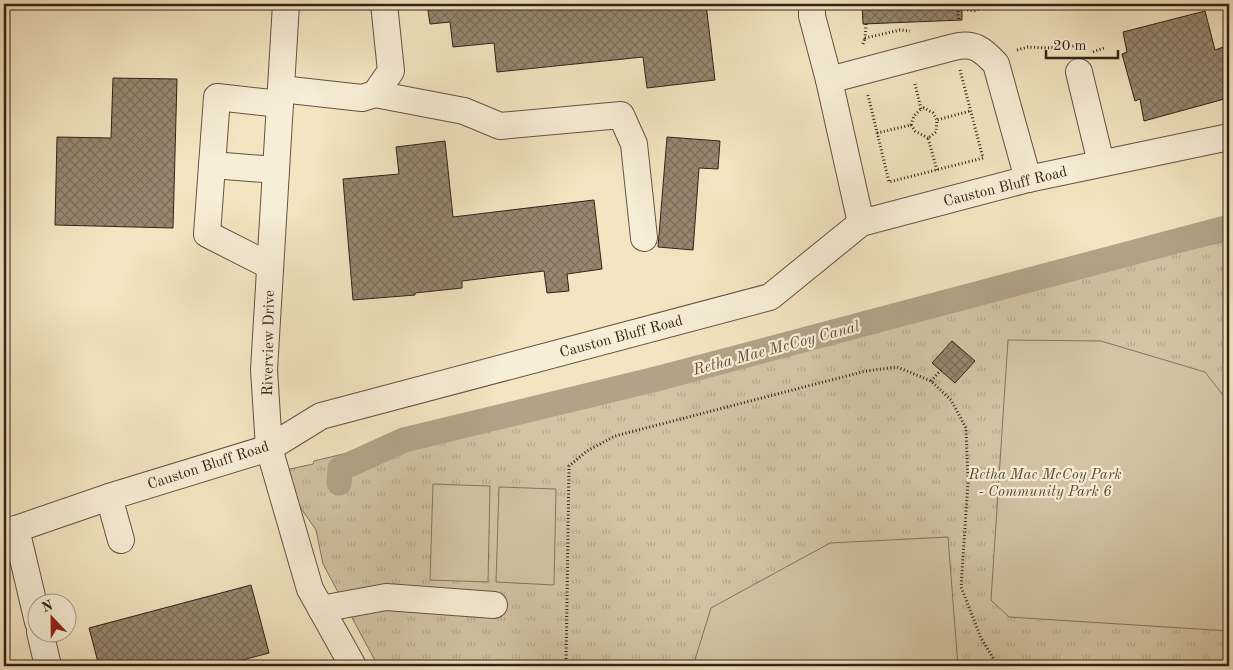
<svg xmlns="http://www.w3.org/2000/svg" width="1233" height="670" font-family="'Old Standard TT',serif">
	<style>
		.grass { fill: url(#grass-tufts); stroke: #84735e }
		.pitch { fill: #d3c4a4; stroke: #84735e }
		.water { fill: url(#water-waves); stroke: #806f5c }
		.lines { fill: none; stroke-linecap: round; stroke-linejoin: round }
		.canal { stroke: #b2a388; stroke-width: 25 }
		.building { fill: url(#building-cross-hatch); stroke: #342219 }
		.minor-casing { stroke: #645343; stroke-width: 28 }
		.path { stroke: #342219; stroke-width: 3; stroke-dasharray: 1 2.5; stroke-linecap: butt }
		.minor { stroke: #f7eed7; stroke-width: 26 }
		.labels { text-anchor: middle; stroke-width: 4.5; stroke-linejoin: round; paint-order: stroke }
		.street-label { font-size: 15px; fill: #342219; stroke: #f7eed7 }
		.park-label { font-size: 15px; font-style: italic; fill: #5c4a3c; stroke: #f7eed7 }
		.water-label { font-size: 16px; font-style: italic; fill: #604f40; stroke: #f7eed7 }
	</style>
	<defs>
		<pattern id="grass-tufts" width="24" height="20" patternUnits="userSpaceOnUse" patternTransform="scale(1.25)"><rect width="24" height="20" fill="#d3c4a4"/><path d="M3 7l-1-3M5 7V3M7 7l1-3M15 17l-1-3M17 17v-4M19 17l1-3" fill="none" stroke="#b6a88d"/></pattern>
		<pattern id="water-waves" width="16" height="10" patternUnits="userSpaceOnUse" patternTransform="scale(1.25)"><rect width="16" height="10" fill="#b2a388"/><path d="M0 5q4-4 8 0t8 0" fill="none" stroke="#92846e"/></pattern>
		<pattern id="building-cross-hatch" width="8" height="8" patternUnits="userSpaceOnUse" patternTransform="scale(1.25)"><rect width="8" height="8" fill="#978770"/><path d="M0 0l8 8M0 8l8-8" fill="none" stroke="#7c6e5b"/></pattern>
	</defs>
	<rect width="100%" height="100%" fill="#f3e5c1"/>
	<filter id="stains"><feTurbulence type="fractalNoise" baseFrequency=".004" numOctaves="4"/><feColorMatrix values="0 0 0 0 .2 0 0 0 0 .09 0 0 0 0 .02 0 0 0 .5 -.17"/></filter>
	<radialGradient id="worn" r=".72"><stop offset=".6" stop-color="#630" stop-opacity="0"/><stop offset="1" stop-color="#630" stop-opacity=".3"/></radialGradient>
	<path class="grass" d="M1229 240V666H378L323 564 316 530 276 472 313 464 314 461Z"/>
	<g class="pitch">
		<path d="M1008 340 1101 341 1205 372 1229 403V631L1009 617 991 600Z"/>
		<path d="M433 484 490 486 488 582 430 580Z"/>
		<path d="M499 487 556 489 554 585 496 582Z"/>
		<path d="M948 537 958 666H693L711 608 830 543Z"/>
	</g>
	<path class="water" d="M1079 4H1118L1083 9Z"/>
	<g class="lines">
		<path class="canal" d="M339 483 340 469 404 440 660 378 1229 227"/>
	</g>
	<g class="building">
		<path d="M427 4H706L715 80 647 88 643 57 497 72 494 43 453 47 450 22 430 24Z"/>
		<path d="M862 4H962V20L863 24Z"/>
		<path d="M1205 11 1215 50 1229 45V78L1223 81 1228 98 1144 121 1140 99 1135 101 1122 54 1127 52 1123 32Z"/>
		<path d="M113 78 177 79 173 228 55 225 57 137 111 138Z"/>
		<path d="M667 137 720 141 718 169 699 168 693 250 658 247Z"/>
		<path d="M445 141 453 217 594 200 602 269 567 274 569 291 547 293 544 271 462 281V288L415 293V295L353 300 343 179 399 174 396 147Z"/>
		<path d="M952 341 975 361 955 383 932 363Z"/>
		<path d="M251 585 269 653 220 666H99L89 628Z"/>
	</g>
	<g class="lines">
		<defs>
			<g id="minor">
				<path d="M286 4 264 370 269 448 310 589 353 666"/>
				<path d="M812 4V16L829 80"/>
				<path d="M1079 72 1101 163"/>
				<path d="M281 89 362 98 375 94 391 71 384 4"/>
				<path d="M375 94 464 111 500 126 621 115 634 144 644 238"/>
				<path d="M212 165 276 170"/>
				<path d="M861 223 829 80 954 47C974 42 983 50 996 64L1028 179"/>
				<path d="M270 266 207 234 217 97 280 104"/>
				<path d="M109 497 121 540"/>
				<path d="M16 529 38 622"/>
				<path d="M4 531 16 529 109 497 269 448 321 416 770 297 861 223 1028 179 1229 137"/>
				<path d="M321 609 386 597 494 605"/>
				<path d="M40 632 48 666"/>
			</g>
		</defs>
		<use href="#minor" class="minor-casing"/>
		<g class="path">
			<path d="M957 4 959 21"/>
			<path d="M957 8 974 11 987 6V4"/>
			<path d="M866 24 865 38 900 30 910 31"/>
			<path d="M863 44 865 38"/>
			<path d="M1017 50 1028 47 1047 48 1075 46"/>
			<path d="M1093 52 1104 48"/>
			<path d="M915 84 921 109 924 108 933 113 937 120"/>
			<path d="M868 95 889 182 983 158 960 70"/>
			<path d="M911 125 915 131 928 138"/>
			<path d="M877 133 911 125 914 116 921 109"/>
			<path d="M937 170 928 138 936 132 937 120 970 111"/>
			<path d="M931 381 941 370"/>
			<path d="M566 666 569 466 587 451 615 436 866 371 897 367 931 381 951 400 966 428 968 482 961 587 981 638 998 666"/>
		</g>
		<use href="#minor" class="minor"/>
	</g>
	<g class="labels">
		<g class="street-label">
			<text transform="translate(1005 186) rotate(-14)" y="5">Causton Bluff Road</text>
			<text transform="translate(621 336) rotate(-15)" y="5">Causton Bluff Road</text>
			<text transform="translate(268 343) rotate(-89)" y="5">Riverview Drive</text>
			<text transform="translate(208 465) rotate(-18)" y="5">Causton Bluff Road</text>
		</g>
		<g class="park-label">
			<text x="1045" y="479">Retha Mae McCoy Park<tspan x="1045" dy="17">- Community Park 6</tspan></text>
		</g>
		<g class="water-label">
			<text transform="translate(776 347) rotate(-15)" y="6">Retha Mae McCoy Canal</text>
		</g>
	</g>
	<rect width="1233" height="670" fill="none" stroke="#f3e5c1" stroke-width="20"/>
	<rect x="5" y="5" width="1223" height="660" fill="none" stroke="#342219" stroke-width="2.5"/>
	<rect x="10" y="10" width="1213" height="650" fill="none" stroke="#342219"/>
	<g transform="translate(52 618) rotate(338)"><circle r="24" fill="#f7eed7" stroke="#a99c8b"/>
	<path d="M0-4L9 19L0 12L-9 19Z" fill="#8f2418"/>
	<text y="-8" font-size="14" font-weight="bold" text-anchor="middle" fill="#342219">N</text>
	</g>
	<path d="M1046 50v8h72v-8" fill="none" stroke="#342219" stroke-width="2.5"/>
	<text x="1053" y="50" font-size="15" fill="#342219" stroke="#f7eed7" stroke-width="4" paint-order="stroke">20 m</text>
	<rect width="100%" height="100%" filter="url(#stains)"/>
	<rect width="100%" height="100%" fill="url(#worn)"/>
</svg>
